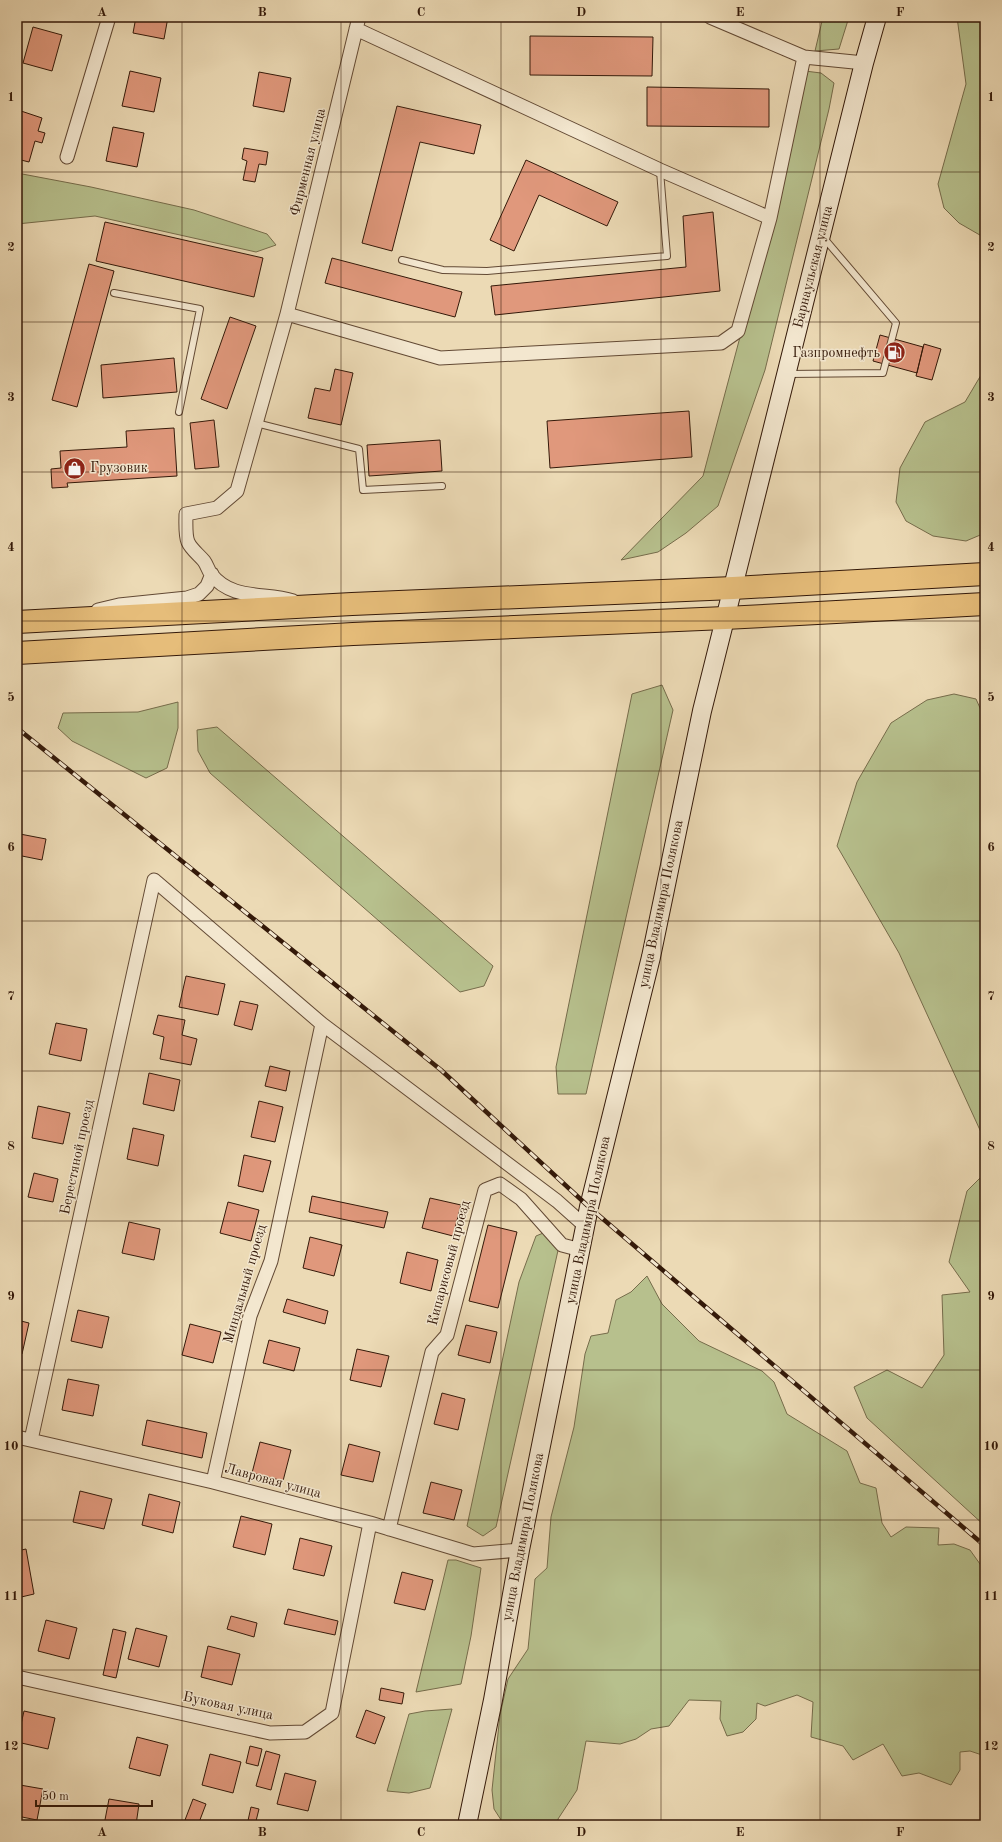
<svg xmlns="http://www.w3.org/2000/svg" width="1002" height="1842" font-family="'Old Standard TT',serif">
<rect width="100%" height="100%" fill="#ecdab5"/>
<filter id="stains"><feTurbulence type="fractalNoise" baseFrequency=".005" numOctaves="4"/><feColorMatrix values="0 0 0 0 .2 0 0 0 0 .09 0 0 0 0 .02 0 0 0 .5 -.17"/></filter>
<radialGradient id="worn" r=".72"><stop offset=".6" stop-color="#630" stop-opacity="0"/><stop offset="1" stop-color="#630" stop-opacity=".3"/></radialGradient>
<path fill="#b7c08d" stroke="#766c4b" d="M823 17H849L839 49 815 51Z
M957 17H985V238L959 223 944 208 938 184 966 84Z
M805 71 821 73 834 83 829 109 765 370 718 506 686 533 658 552 621 560 703 476 752 292Z
M17 173 91 187 194 210 267 234 276 245 256 252 95 216 17 224Z
M985 356V533L966 541 933 536 906 521 896 502 900 468 925 422 965 402 984 370Z
M662 685 673 710 586 1094H558L556 1067 632 694Z
M954 694 976 699 985 719V1141L899 953 837 846 857 782 891 723 927 700Z
M178 702V728L167 768 146 778 72 741 58 728 63 713 138 712Z
M217 727 493 966 484 986 460 992 210 773 198 751 197 730Z
M985 1173V1526L867 1418 854 1387 887 1370 922 1388 944 1355 942 1295 970 1292 949 1262 967 1191Z
M548 1231 559 1246 496 1527 483 1536 467 1526 519 1282 536 1236Z
M647 1276 662 1304 699 1341 762 1371 774 1382 787 1414 847 1451 860 1483 876 1488 882 1523 891 1537 906 1527 939 1528 938 1545 954 1544 970 1550 985 1571V1756L970 1751 960 1752V1770L951 1785 919 1773 902 1776 883 1744 853 1760 843 1746 811 1737 813 1702 797 1695 765 1706 757 1703 756 1719 743 1732 727 1736 720 1719 721 1701 689 1700 669 1726 651 1729 636 1739 620 1744 586 1741 577 1790 558 1819 557 1825H503V1823L494 1809 492 1790 500 1715 508 1679 528 1649 535 1579 547 1568 551 1517 574 1427 585 1354 591 1336 608 1333 616 1300 631 1292Z
M448 1560H456L481 1568 471 1636 461 1684 416 1692Z
M452 1709 430 1788 409 1793 387 1791 409 1714 425 1711Z"/>
<path fill="#e0987c" stroke="#341909" d="M136 17H168L164 39 133 33Z
M33 27 62 35 52 71 23 63Z
M530 36 653 37 652 76 530 75Z
M130 71 161 78 154 112 122 106Z
M259 72 291 78 284 112 253 106Z
M647 87 769 89V127L647 126Z
M397 106 481 125 474 154 420 142 392 251 362 243Z
M18 110 42 118 38 131 45 133 42 143 35 141 29 162 17 159Z
M113 127 144 133 137 167 106 161Z
M244 148 268 152 266 165 259 164 255 182 243 180 247 161 242 159Z
M526 160 618 202 607 226 539 195 514 251 490 240Z
M713 212 720 291 495 315 491 286 686 267 683 216Z
M105 222 263 258 254 297 96 261Z
M332 258 462 292 455 317 325 283Z
M89 264 114 271 77 407 52 400Z
M230 317 256 326 227 409 201 399Z
M880 335 923 347 917 373 873 361Z
M924 344 941 349 932 380 916 376Z
M174 358 177 392 103 398 101 365Z
M335 369 353 373 341 425 308 418 315 388 330 391Z
M689 411 692 457 550 468 547 421Z
M214 420 219 467 195 469 190 423Z
M174 428 177 476 67 483 68 487 52 488 51 469 61 468 60 451 127 447 126 431Z
M440 440 442 471 369 476 367 445Z
M20 834 46 839 42 860 17 855Z
M186 976 225 984 218 1015 179 1007Z
M240 1001 258 1005 252 1030 234 1025Z
M158 1015 185 1020 182 1035 197 1039 191 1065 160 1059 164 1037 153 1034Z
M56 1023 87 1029 81 1061 49 1054Z
M270 1066 290 1071 286 1091 265 1086Z
M149 1073 180 1080 174 1111 143 1104Z
M259 1101 283 1107 275 1142 251 1137Z
M38 1106 70 1113 63 1144 32 1138Z
M133 1128 164 1135 158 1166 127 1159Z
M244 1155 271 1161 263 1192 238 1186Z
M34 1173 58 1179 53 1202 28 1197Z
M312 1196 388 1212 384 1228 309 1212Z
M430 1198 461 1205 453 1236 422 1228Z
M228 1202 259 1210 251 1241 220 1233Z
M17 1222H21L17 1241Z
M129 1222 160 1229 154 1260 122 1253Z
M488 1225 517 1232 498 1308 469 1301Z
M310 1237 342 1245 334 1276 303 1268Z
M407 1252 438 1260 431 1291 400 1283Z
M287 1299 328 1311 325 1324 283 1312Z
M78 1310 109 1317 102 1348 71 1341Z
M17 1320 29 1323 22 1354 17 1353Z
M190 1324 221 1332 213 1363 182 1355Z
M466 1325 497 1332 490 1363 458 1355Z
M269 1340 300 1348 294 1371 263 1363Z
M357 1349 389 1356 381 1387 350 1380Z
M68 1379 99 1385 93 1416 62 1410Z
M17 1381 21 1382 17 1400Z
M442 1393 465 1399 458 1430 434 1424Z
M147 1420 207 1433 202 1458 142 1445Z
M260 1442 291 1450 283 1481 252 1473Z
M349 1444 380 1452 373 1482 341 1475Z
M431 1482 462 1490 454 1520 423 1513Z
M80 1491 112 1499 104 1529 73 1522Z
M149 1494 180 1502 173 1533 142 1525Z
M241 1516 272 1524 265 1555 233 1547Z
M300 1538 332 1546 324 1576 293 1569Z
M26 1549 34 1594 17 1598V1551Z
M402 1572 433 1580 425 1610 394 1603Z
M288 1609 338 1621 335 1635 284 1624Z
M231 1616 257 1623 254 1637 227 1629Z
M46 1620 77 1628 69 1659 38 1651Z
M136 1628 167 1636 159 1667 128 1659Z
M113 1629 126 1632 116 1678 103 1675Z
M208 1646 240 1654 232 1685 201 1677Z
M381 1688 404 1693 402 1704 379 1700Z
M366 1710 385 1717 375 1744 356 1737Z
M24 1711 55 1718 48 1749 17 1742Z
M137 1737 168 1745 160 1776 129 1768Z
M250 1746 262 1749 258 1766 246 1763Z
M266 1751 280 1755 271 1790 256 1786Z
M210 1754 241 1762 233 1793 202 1785Z
M285 1773 316 1781 308 1811 277 1804Z
M20 1785 43 1789 37 1820 17 1816V1802Z
M109 1799 139 1804 136 1825H104Z
M193 1799 206 1804 198 1825 185 1820Z
M251 1807 259 1809 255 1825H247Z"/>
<g fill="none" stroke-linecap="round" stroke-linejoin="round">
<defs>
<path id="lane" d="M402 260 443 270 487 271 667 256 660 171
M114 293 200 309 179 412
M788 374 883 373 896 323 823 237
M256 423 359 449 363 490 442 486"/>
<path id="street" d="M710 17 804 57 864 63
M356 29 660 170 770 218
M67 157 109 17
M287 314 359 17
M293 601C265 592 232 601 211 574 208 570 207 565 204 561 199 555 191 549 188 542 185 535 186 522 186 514L217 508 237 491 287 314 440 358 721 343 738 331 770 218 804 57
M98 610 119 605 187 598 199 594 207 586 212 574
M17 1437 213 1482 370 1523 473 1554 520 1550
M31 1440 154 880 322 1024 557 1201 585 1226
M213 1482 250 1316 271 1261 322 1024
M389 1529 432 1352 447 1335 485 1190 500 1184 521 1199 562 1245 581 1250
M17 1677 270 1733 305 1732 332 1713 370 1523"/>
<path id="secondary" d="M467 1825 493 1700 520 1550 589 1207 651 957 702 711 864 63 877 17"/>
<path id="highway" d="M17 622 352 604 733 588 985 574
M17 653 353 634 725 618 985 604"/>
</defs>
<use href="#lane" stroke="#624934" stroke-width="8"/>
<use href="#street" stroke="#624934" stroke-width="15"/>
<use href="#secondary" stroke="#341909" stroke-width="20"/>
<use href="#highway" stroke="#341909" stroke-width="24"/>
<use href="#lane" stroke="#f3e7cf" stroke-width="6"/>
<use href="#street" stroke="#f3e7cf" stroke-width="13"/>
<use href="#secondary" stroke="#f3e7cf" stroke-width="18"/>
<use href="#highway" stroke="#e6bd7a" stroke-width="22"/>
<defs>
<path id="rail" d="M17 728 441 1070 589 1207 985 1546"/>
</defs>
<use href="#rail" stroke="#341909" stroke-width="4.5"/>
<use href="#rail" stroke="#f3e7cf" stroke-width="3" stroke-dasharray="9" stroke-linecap="butt"/>
</g>
<path fill="none" stroke="#341909" stroke-width="1" stroke-opacity="0.55" d="M182 17V1825M341 17V1825M501 17V1825M661 17V1825M820 17V1825M17 172H985M17 322H985M17 472H985M17 621H985M17 771H985M17 921H985M17 1071H985M17 1221H985M17 1370H985M17 1520H985M17 1670H985"/>
<defs>
<symbol id="fuel-disc" viewBox="-11 -11 22 22"><circle r="9.5" fill="#8f2418" stroke="#f3e7cf"/><path d="M-5.5-6h7V0h2V4h1.3V-2.5L3-4.5l.8-.8L6-3V5H2.5V1h-1V6h-7ZM-4.2-4.7v3.2H.2V-4.7Z" fill="#fff"/></symbol>
<symbol id="shop-disc" viewBox="-11 -11 22 22"><circle r="9.5" fill="#8f2418" stroke="#f3e7cf"/><path d="M-5-2.5h2.3a2.7 3.5 0 0 1 5.4 0H5L5.5 6h-11ZM-1.5-2.5h3a1.5 2.3 0 0 0-3 0Z" fill="#fff"/></symbol>
</defs>
<g fill-rule="evenodd">
<use href="#fuel-disc" x="882" y="340" width="25" height="25"/>
<use href="#shop-disc" x="62" y="456" width="25" height="25"/>
</g>
<g text-anchor="middle" dominant-baseline="central" stroke-width="3" stroke-linejoin="round" paint-order="stroke">
<g font-size="14" fill="#341909" stroke="#f3e7cf">
<text transform="translate(308 162) rotate(-76)">Фирменная улица</text>
<text transform="translate(813 267) rotate(-76)">Барнаульская улица</text>
<text transform="translate(661 904) rotate(-78)">улица Владимира Полякова</text>
<text transform="translate(77 1157) rotate(-78)">Берестяной проезд</text>
<text transform="translate(588 1220) rotate(-78)">улица Владимира Полякова</text>
<text transform="translate(449 1263) rotate(-75)">Кипарисовый проезд</text>
<text transform="translate(245 1284) rotate(-74)">Миндальный проезд</text>
<text transform="translate(273 1481) rotate(15)">Лавровая улица</text>
<text transform="translate(523 1537) rotate(-79)">улица Владимира Полякова</text>
<text transform="translate(228 1706) rotate(12)">Буковая улица</text>
</g>
<g font-size="14" fill="#341909" stroke="#f3e7cf" text-anchor="end">
<text x="880" y="353">Газпромнефть</text>
<text x="90" y="468" text-anchor="start">Грузовик</text>
</g>
</g>
<rect width="1002" height="1842" fill="none" stroke="#ecdab5" stroke-width="44"/>
<path d="M36 1800v6h116v-6" fill="none" stroke="#341909" stroke-width="2"/>
<text x="42" y="1800" font-size="12" fill="#341909" stroke="#f3e7cf" stroke-width="3" paint-order="stroke">50 m</text>
<rect x="22" y="22" width="958" height="1798" fill="none" stroke="#341909" stroke-width="1.5"/>
<g font-size="13" text-anchor="middle" font-weight="bold" fill="#341909">
<text x="102" y="16">A</text>
<text x="262" y="16">B</text>
<text x="421" y="16">C</text>
<text x="581" y="16">D</text>
<text x="740" y="16">E</text>
<text x="900" y="16">F</text>
<text x="11" y="101">1</text>
<text x="991" y="101">1</text>
<text x="11" y="251">2</text>
<text x="991" y="251">2</text>
<text x="11" y="401">3</text>
<text x="991" y="401">3</text>
<text x="11" y="551">4</text>
<text x="991" y="551">4</text>
<text x="11" y="701">5</text>
<text x="991" y="701">5</text>
<text x="11" y="851">6</text>
<text x="991" y="851">6</text>
<text x="11" y="1000">7</text>
<text x="991" y="1000">7</text>
<text x="11" y="1150">8</text>
<text x="991" y="1150">8</text>
<text x="11" y="1300">9</text>
<text x="991" y="1300">9</text>
<text x="11" y="1450">10</text>
<text x="991" y="1450">10</text>
<text x="11" y="1600">11</text>
<text x="991" y="1600">11</text>
<text x="11" y="1750">12</text>
<text x="991" y="1750">12</text>
<text x="102" y="1836">A</text>
<text x="262" y="1836">B</text>
<text x="421" y="1836">C</text>
<text x="581" y="1836">D</text>
<text x="740" y="1836">E</text>
<text x="900" y="1836">F</text>
</g>
<rect width="100%" height="100%" filter="url(#stains)"/>
<rect width="100%" height="100%" fill="url(#worn)"/>
</svg>
